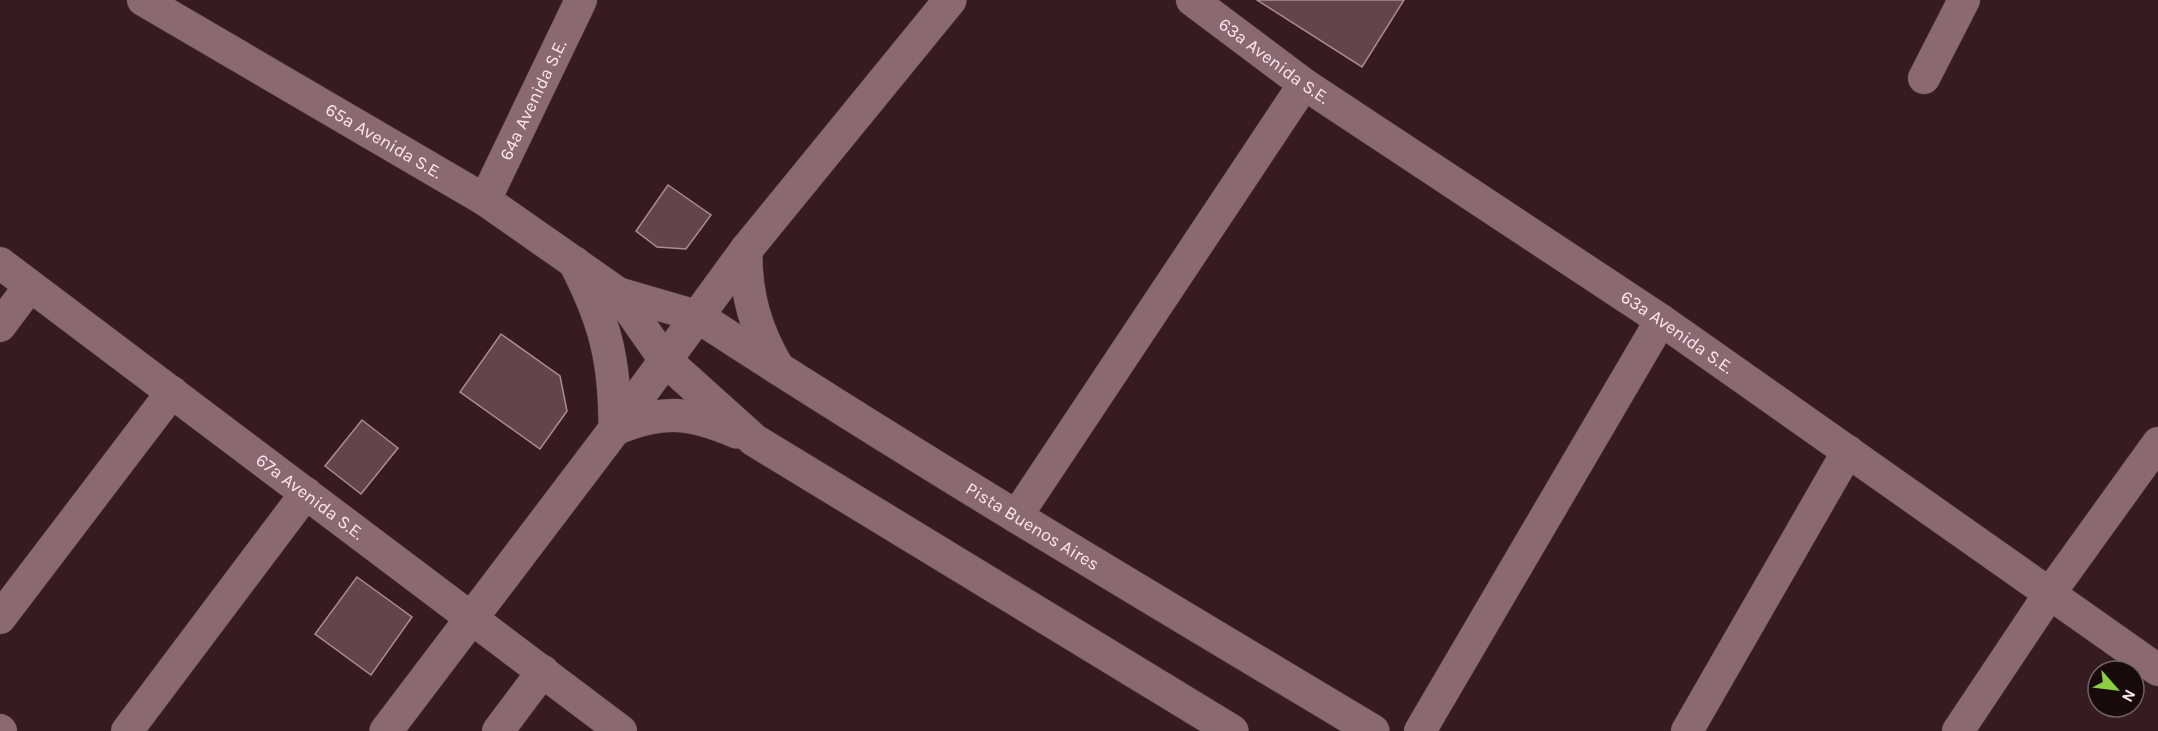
<svg xmlns="http://www.w3.org/2000/svg" width="2158" height="731" font-family="Karla,sans-serif">
<rect width="100%" height="100%" fill="#361b22"/>
<path fill="#63444b" stroke="#ae8b92" stroke-width="1.5" d="M1257 0H1404L1362 67Z
M668 185 711 215 686 249 657 247 636 231Z
M501 334 560 376 567 411 540 449 460 392Z
M362 420 398 448 361 494 325 466Z
M357 577 412 617 371 675 315 634Z"/>
<g fill="none" stroke-linecap="round" stroke-linejoin="round">
<defs>
<g id="minor">
<path id="s1" d="M143 0 485 200 618 293 697 316"/>
<path id="s2" d="M1192 0 1304 84 1661 320 2158 670"/>
<path d="M1924 78 1964 0"/>
<path id="s3" d="M485 200 581 0"/>
<path id="s4" d="M0 263 621 731"/>
<path d="M618 293 664 359"/>
<path d="M0 326 30 286"/>
<path d="M1016 517 1304 84"/>
<path d="M0 618 172 392"/>
<path d="M0 730 1 731"/>
<path d="M127 731 306 493"/>
<path d="M498 731 543 671"/>
<path d="M1420 731 1661 320"/>
<path d="M1687 731 1848 451"/>
<path d="M1958 731 2050 593 2158 443"/>
</g>
<g id="tertiary">
<path d="M746 250C745 294 756 331 778 368"/>
<path d="M575 263C606 323 615 362 615 429"/>
<path id="s5" d="M697 316C918 460 1146 595 1373 731"/>
<path d="M664 359 754 440 1232 731"/>
<path d="M615 429C663 409 690 412 737 432"/>
<path d="M386 731 615 429 746 250 950 0"/>
</g>
</defs>
<use href="#minor" stroke="#4d373c" stroke-width="33"/>
<use href="#tertiary" stroke="#4d373c" stroke-width="34"/>
<use href="#minor" stroke="#8a6970" stroke-width="32"/>
<use href="#tertiary" stroke="#8a6970" stroke-width="33"/>
</g>
<g text-anchor="middle" dominant-baseline="central" stroke-width="4.5" stroke-linejoin="round" paint-order="stroke">
<g font-size="18" fill="#fbe7eb" stroke="#160a0c">
<text stroke="none"><textPath href="#s2" startOffset="102">63a Avenida S.E.</textPath></text>
<text stroke="none"><textPath href="#s3" startOffset="111">64a Avenida S.E.</textPath></text>
<text stroke="none"><textPath href="#s1" startOffset="279">65a Avenida S.E.</textPath></text>
<text stroke="none"><textPath href="#s2" startOffset="588">63a Avenida S.E.</textPath></text>
<text stroke="none"><textPath href="#s4" startOffset="388">67a Avenida S.E.</textPath></text>
<text stroke="none"><textPath href="#s5" startOffset="396">Pista Buenos Aires</textPath></text>
</g>
</g>
<g transform="translate(2116 689) rotate(118)"><circle r="28" fill="#160a0c" stroke="#726265" stroke-width="1.5"/>
<path d="M0-4.5L10 22L0 15L-10 22Z" fill="#8ece43"/>
<text y="-9" font-size="16" font-weight="bold" text-anchor="middle" fill="#fbe7eb">N</text>
</g>
</svg>
